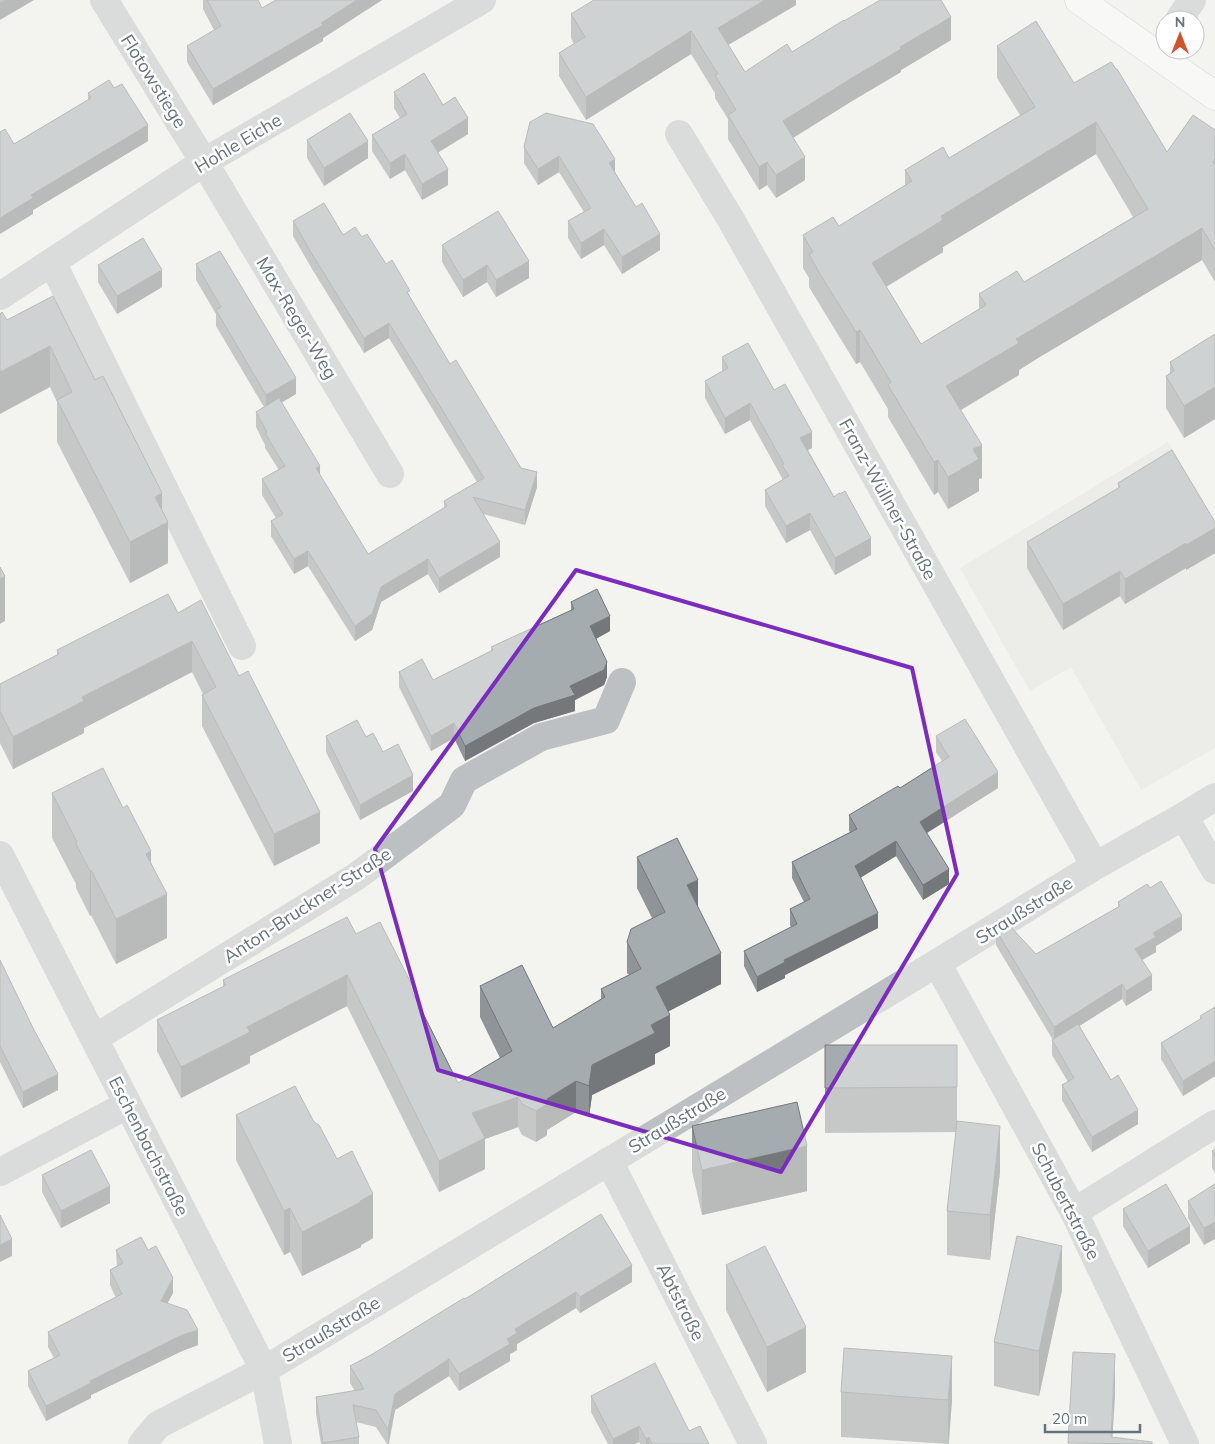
<svg xmlns="http://www.w3.org/2000/svg" width="1215" height="1444" font-family="Mulish,sans-serif">
<rect width="100%" height="100%" fill="#f3f3ef"/>
<path fill="#e4e5e3" d="M1168 442 1215 524V748L1141 790 1071 667 1030 691 960 568Z"/>
<g fill="none" stroke-linecap="round" stroke-linejoin="round">
<defs>
<path id="major" d="M1079 0 1215 96"/>
</defs>
<use href="#major" stroke="#b0b4b7" stroke-width="29"/>
<path stroke="#bcc0c3" stroke-width="28" d="M104 0 204 162 390 474
M1179 20 1192 0
M679 134 730 218 1095 866
M52 262 242 646
M0 296 204 162 482 0
M1184 816 1215 870
M0 855 264 1370 278 1444
M937 963 1074 1212 1185 1444
M95 1038 357 876 452 805 464 780 541 737 606 720 622 682
M609 1161 753 1444
M0 1172 127 1105
M1074 1212 1215 1124
M142 1444 158 1425 264 1370 937 963 1095 866 1184 816 1215 797"/>
<use href="#major" stroke="#fff" stroke-width="28"/>
</g>
<path fill="#8e9497" fill-rule="evenodd" d="M203 0H258L262 8 276 0H382L323 38V41L213 105 187 62V46L214 30 203 9Z
M796 0V5L728 45 745 72 792 52 844 21 951 40 901 70V72L852 101 793 138 805 180 776 198 767 185 759 190 728 139V119L715 98V93L691 54 586 120 559 76V53L574 44 571 38V14Z
M997 46 1074 83 1167 152 1215 130V282L1202 260 1038 358 1019 370V375L960 410 982 478 979 479V491L948 509 938 492 934 495 888 417V409L860 362 856 364 809 287V278L803 268V235L839 226 905 185V170L949 158 1020 115 997 78ZM1096 154 1133 217 1024 282 979 294V309L921 344 886 287 943 252V247Z
M394 92 443 105 468 134 438 152 448 185 422 200 405 170 390 179 372 151V135L400 118 394 108Z
M88 93 148 141 33 210V214L14 144 88 100Z
M530 122 615 172 660 250 622 274 604 245 581 259 568 238V221L584 212 559 172 538 185 524 163V147Z
M307 140 368 158 324 186 307 158Z
M293 221 343 235 362 237 386 264 410 298 450 364 521 468 537 487 525 525 483 514 500 557 439 593 428 574 381 602 372 630 355 641 308 566 294 574 271 536V521L276 518 262 495V479L279 470 265 448V445L256 427V412L264 407 216 326V314L196 280V264L296 394 282 402 320 475 368 554 444 508V501L477 482 389 338 364 353 312 269 293 236Z
M442 245 529 278 496 297 487 282 463 297 442 262Z
M98 265 162 287 117 314 98 282Z
M53 296 95 380 162 510 168 563 130 583 57 442V402L50 387 7 320Z
M1215 335V419L1184 438 1166 408V376L1170 373V362Z
M722 357 774 390 812 448 808 450 834 497 871 555 835 575 810 530 786 543 765 506V490L782 480V478L750 420 725 434 705 398V381L722 371Z
M1118 483 1215 522V553L1186 570V568L1125 604 1120 596 1063 630 1027 568V542L1118 489Z
M571 602 610 631 596 639 607 677 604 685 575 700V711L534 723 465 761 454 738 431 751 399 687V672L433 680 491 651V647L571 610Z
M178 613 320 843 274 866 202 726V695L203 694 192 672 84 728V733L13 769 0 743V684L57 655V650Z
M326 736 366 737 383 752 413 791 360 820 326 752Z
M936 736 998 788 927 833 949 884 923 900 896 856 860 878 878 928 785 975V978L757 992 744 966V951L791 927 790 925V909L804 902 792 878V862L850 832 849 831V815L900 788 942 761 936 752Z
M52 793 151 862 167 938 116 964 91 915 90 916 76 888V884L52 838Z
M637 857 698 907 721 984 668 1011 670 1046 655 1054V1064L592 1095 589 1117 576 1112 547 1130V1135L536 1142 522 1135 518 1127 485 1139V1169L439 1192 347 1006 250 1056V1063L181 1098 157 1051V1020L223 987V980L356 934 415 996 458 1083 500 1058 480 1017V986L553 1028 601 999V989L629 975 627 973V942L652 918 637 888Z
M1118 902 1182 930 1156 946V952L1142 960 1152 990 1126 1006 1122 999 1079 1026 1138 1124 1092 1152 1062 1100V1085L1068 1082 1052 1055V1040H1053L996 945V930L1036 954 1118 907Z
M0 960 58 1090 23 1108 0 1062Z
M1215 1007V1076L1183 1096 1161 1059V1043L1200 1019V1016Z
M825 1045H957V1121L1000 1171 990 1260 947 1255V1211L956 1132 825 1133Z
M236 1115 373 1238 361 1245V1247L302 1276 290 1252 284 1255 236 1160Z
M692 1126 807 1191 702 1215 692 1171Z
M1215 1149V1173L1212 1168V1151Z
M42 1175 110 1203 61 1228 42 1192Z
M1215 1184 1204 1245 1188 1218V1201Z
M1123 1209 1190 1243 1148 1268 1123 1226Z
M116 1250H148L173 1293 167 1303 198 1345 182 1351 122 1380 91 1395V1398L46 1421 28 1386V1371L54 1358 48 1347V1332L116 1298 110 1285V1270L117 1266Z
M726 1265 806 1372 767 1392 726 1310Z
M632 1282 580 1313 576 1308 517 1344V1350L510 1354V1361L459 1391 449 1376 395 1410 389 1444H387L376 1427 356 1422 359 1437V1444H321L316 1414V1397L355 1391 350 1383V1366L371 1355 465 1299Z
M1062 1290 1039 1396 994 1386V1342Z
M841 1392 952 1400 949 1444 841 1437Z
M591 1396 689 1431 709 1444H640L639 1442 634 1444H608L591 1412Z"/>
<path fill="#74787b" d="M6 0H34L0 20V3Z
M357 0H382L323 38V41L213 105V89Z
M765 0H796V5L718 51V28Z
M951 17V40L901 70V72L852 101 783 144V121L900 47Z
M691 31V54L586 120V97Z
M468 118V134L431 157V141Z
M1096 122V154L943 247V252L872 295V263L941 216Z
M148 125V141L33 210V214L0 234V218L31 195Z
M368 141V158L324 186V168Z
M405 154V170L390 179V163Z
M559 156V172L538 185V169Z
M805 157V180L776 198V175Z
M615 159V176L609 163Z
M767 162V185L759 190V167Z
M448 169V185L422 200V184Z
M1202 228V260L1038 358 1019 370V375L946 419V386L1016 339 1038 326Z
M604 229V245L581 259V243Z
M660 234V250L622 274V257Z
M529 261V278L496 297V280Z
M487 265V282L463 297V280Z
M162 270V287L117 314V296Z
M389 323V338L364 353V338Z
M860 330V362L856 364V332Z
M50 346V387L0 414V372Z
M296 378V394L266 412V395Z
M1215 387V419L1184 438V406Z
M750 403V420L725 434V418Z
M812 432V448L800 454V438Z
M982 445V478L979 479V491L948 509V477L973 449Z
M938 460V492L934 495V462Z
M320 466V481L316 468Z
M537 472V487L525 525V510Z
M162 493V525L168 522V563L130 583V542L155 497Z
M810 513V530L786 543V526Z
M1215 528V553L1186 570V545Z
M871 538V555L835 575V558Z
M500 542V557L439 593V578Z
M1186 543V568L1125 604V579Z
M308 551V566L294 574V559Z
M428 559V574L381 602 372 630 355 641V626L381 587Z
M1120 571V596L1063 630V604Z
M5 576V621L0 624V579Z
M610 616V631L590 642V626Z
M192 641V672L84 728V733L13 769V737L82 697Z
M607 662V677L604 685 575 700V711L534 723 465 761V746L570 686Z
M454 723V738L431 751V736Z
M998 772V788L920 837V822Z
M413 775V791L360 820V805Z
M320 812V843L274 866V834Z
M896 841V856L855 881V866Z
M151 851V896L146 854Z
M949 869V884L923 900V885Z
M91 870V915L90 916V871Z
M698 880V911L687 885Z
M167 894V938L116 964V919Z
M878 913V928L785 975V978L757 992V977L784 960Z
M1182 916V930L1156 946V952L1135 964V949L1153 933Z
M721 953V984L656 1018V987Z
M347 975V1006L250 1056V1063L181 1098V1067L247 1027Z
M1152 975V990L1126 1006V991Z
M1122 984V999L1054 1042V1027Z
M670 1015V1046L655 1054V1064L592 1095 589 1117V1086L592 1065 651 1025Z
M1215 1061V1076L1183 1096V1081Z
M58 1074V1090L23 1108V1092Z
M576 1081V1112L547 1130V1135L536 1142V1111L547 1099Z
M518 1097V1127L485 1139V1169L439 1192V1161L472 1113Z
M1138 1110V1124L1092 1152V1137Z
M1000 1126V1171L990 1260V1215Z
M807 1146V1191L702 1215V1170Z
M110 1186V1203L61 1228V1211Z
M373 1194V1238L361 1245V1247L302 1276V1232Z
M290 1208V1252L284 1255V1211Z
M1215 1222V1239L1204 1245V1228Z
M1190 1226V1243L1148 1268V1251Z
M12 1239V1256L0 1262V1245Z
M1062 1246V1290L1039 1396V1351Z
M632 1265V1282L580 1313V1297Z
M173 1278V1293L161 1316V1301Z
M576 1292V1308L517 1344V1350L510 1354V1361L459 1391V1374L507 1339 515 1329Z
M806 1327V1372L767 1392V1347Z
M198 1330V1345L182 1351 122 1380 91 1395V1398L46 1421V1406L90 1381 182 1335Z
M1115 1354V1396L1112 1444H1111Z
M952 1356V1400L948 1444V1400Z
M449 1359V1376L395 1410 388 1444V1430L395 1394Z
M639 1426V1442L634 1444H613V1439Z
M649 1437V1444H646V1439Z"/>
<path fill="#a5acb0" stroke="#74787b" fill-rule="evenodd" d="M0 0H6L0 3Z
M207 0H258L262 8 276 0H357L321 23 323 25 213 89 187 46 221 26Z
M594 0H765L718 28 745 72 787 44 792 52 844 20V21L880 0H941L951 17 900 47 901 49 852 78 783 121 805 157 776 175 767 162 759 167 728 115 736 110 715 75 718 74 691 31 586 97 559 53 585 37 571 14Z
M1036 21 1074 83 1111 62 1116 69H1117L1167 152 1193 115 1215 130V159L1213 162 1215 165V250L1202 228 1038 326 1016 339 1019 343 946 386 982 445 973 449 979 459 948 477 938 460 934 462 888 385 891 382 860 330 856 332 820 274 809 254 813 252 803 235 833 217 839 226 912 181 905 170 943 147 949 158 1035 107 997 46ZM1096 122 1148 209 1024 282 1017 271 979 294 986 305 921 344 872 263 943 220 941 216Z
M424 73 443 105 455 97 468 118 431 141 448 169 422 184 405 154 390 163 372 135 407 114 394 92Z
M109 80 114 88 122 84 148 125 31 195 33 198 0 218V132L5 129 14 144 91 98 88 93Z
M350 113 368 141 324 168 307 140Z
M546 113 593 124 615 159 609 163 636 207 642 203 660 234 622 257 604 229 581 243 568 221 591 208 559 156 538 169 524 147 530 122Z
M324 203 343 235 355 227 362 237 367 234 386 264 392 260 410 291 407 292 450 364 456 360 521 468 537 472 525 510 473 497 500 542 439 578 428 559 381 587 372 614 355 626 308 551 294 559 271 521 283 514 262 479 285 466 265 433 267 432 256 412 279 398 320 466 316 468 368 554 447 506 444 501 484 478 389 323 364 338 312 254 293 221Z
M498 211 529 261 496 280 487 265 463 280 442 245Z
M143 238 162 270 117 296 98 265Z
M220 251 296 378 266 395 216 310 221 307 196 264Z
M53 296 95 380 103 376 162 493 155 497 168 522 130 542 57 400 72 392 50 346 0 372V314L2 312 7 320Z
M1215 334V387L1184 406 1166 376 1174 371 1170 362Z
M748 343 774 390 785 384 812 432 800 438 834 497 839 493 840 494 845 491 871 538 835 558 810 513 786 526 765 490 789 476 782 465 784 464 750 403 725 418 705 381 728 368 722 357Z
M1172 450 1215 522V528L1186 545V543L1125 579 1120 571 1063 604 1027 542 1120 487 1118 483Z
M0 567 5 576 0 579Z
M597 589 610 616 590 626 607 662 604 670 570 686 575 695 534 708 465 746 454 723 431 736 399 672 422 659 433 680 493 650 491 647 574 609 571 602Z
M168 594 178 613 201 600 239 676 248 671 320 812 274 834 202 695 216 687 192 641 82 697 84 701 13 737 0 711V684L59 654 57 650Z
M965 719 998 772 920 822 949 869 923 885 896 841 855 866 878 913 784 960 785 962 757 977 744 951 797 924 790 909 810 899 792 862 857 829 849 815 898 786 900 788 949 757 936 736Z
M357 720 366 737 373 733 383 752 398 744 413 775 360 805 326 736Z
M103 768 123 808 127 805 151 851 146 854 167 894 116 919 91 870 90 871 76 844 77 842 52 793Z
M677 838 698 880 687 885 721 953 656 987 670 1015 651 1025 655 1033 592 1065 589 1086 576 1081 547 1099V1104L536 1111 522 1104 518 1097 472 1113 485 1138 439 1161 347 975 247 1027 250 1032 181 1067 157 1020 226 985 223 980 347 917 356 934 380 922 415 991 412 992 458 1083 512 1051 480 986 522 965 553 1028 605 997 601 989 641 969 627 942 631 929 665 912 637 857Z
M1161 881 1182 916 1153 933 1156 937 1135 949 1152 975 1126 991 1122 984 1054 1027 996 930 1007 923 1036 954 1120 906 1118 902 1147 884 1150 888Z
M0 960 34 1030 58 1074 23 1092 0 1046Z
M1215 1007V1061L1183 1081 1161 1043 1202 1018 1200 1016Z
M1078 1024 1111 1080 1118 1075 1138 1110 1092 1137 1062 1085 1074 1078 1052 1040Z
M825 1045H957V1087L825 1088Z
M295 1086 314 1122 319 1125 337 1159 352 1151 373 1194 360 1201 361 1202 302 1232 290 1208 284 1211 236 1115Z
M797 1102 807 1146 702 1170 692 1126Z
M957 1121 1000 1126 990 1215 947 1211Z
M1215 1149V1156L1212 1151Z
M91 1150 110 1186 61 1211 42 1175Z
M1166 1184 1190 1226 1148 1251 1123 1209Z
M1215 1184V1222L1204 1228 1188 1201Z
M601 1214 632 1265 580 1297 576 1292 515 1329 517 1333 507 1339 510 1344 459 1374 449 1359 395 1394 388 1430 376 1410 353 1405 359 1437 323 1443 316 1397 364 1389 350 1366 371 1355 464 1298 465 1299Z
M0 1215 12 1239 0 1245Z
M1017 1236 1062 1246 1039 1351 994 1342Z
M141 1237 148 1250 156 1246 173 1278 161 1301 187 1310 198 1330 182 1335 90 1381 91 1383 46 1406 28 1371 60 1355 48 1332 122 1294 110 1270 123 1263 116 1250Z
M765 1246 806 1327 767 1347 726 1265Z
M844 1348 952 1356 948 1400 841 1392Z
M1073 1352 1115 1354 1111 1437 1152 1442V1444L1068 1443Z
M655 1363 689 1431 700 1426 709 1444H652L649 1437 646 1439 639 1426 613 1439 591 1396Z"/>
<path d="M0 0H1215V1444H0ZM576 570 912 668 957 874 781 1172 438 1070 375 849Z" fill="#f3f3ef" fill-opacity=".55" fill-rule="evenodd"/>
<path fill="none" stroke="#7b2cbf" stroke-width="4" stroke-linejoin="round" d="M576 570 912 668 957 874 781 1172 438 1070 375 849Z"/>
<g text-anchor="middle" dominant-baseline="central" stroke-width="5" stroke-linejoin="round" paint-order="stroke">
<g font-size="18" fill="#65737e" stroke="#fff">
<text transform="translate(154 81) rotate(58)">Flotowstiege</text>
<text transform="translate(238 143) rotate(-31)">Hohle Eiche</text>
<text transform="translate(297 318) rotate(59)">Max-Reger-Weg</text>
<text transform="translate(888 499) rotate(61)">Franz-Wüllner-Straße</text>
<text transform="translate(307 905) rotate(-33)">Anton-Bruckner-Straße</text>
<text transform="translate(1024 910) rotate(-32)">Straußstraße</text>
<text transform="translate(677 1120) rotate(-31)">Straußstraße</text>
<text transform="translate(149 1146) rotate(63)">Eschenbachstraße</text>
<text transform="translate(1066 1201) rotate(63)">Schubertstraße</text>
<text transform="translate(681 1302) rotate(63)">Abtstraße</text>
<text transform="translate(331 1329) rotate(-31)">Straußstraße</text>
</g>
</g>
<g transform="translate(1180 35)"><circle r="24" fill="#ffffff" stroke="#c1c7cb"/>
<path d="M0-4L9 19L0 12L-9 19Z" fill="#d4512e"/>
<text y="-8" font-size="14" font-weight="bold" text-anchor="middle" fill="#65737e">N</text>
</g>
<path d="M1045 1424v8h95v-8" fill="none" stroke="#65737e" stroke-width="2.5"/>
<text x="1052" y="1424" font-size="15" fill="#65737e" stroke="#ffffff" stroke-width="4" paint-order="stroke">20 m</text>
</svg>
